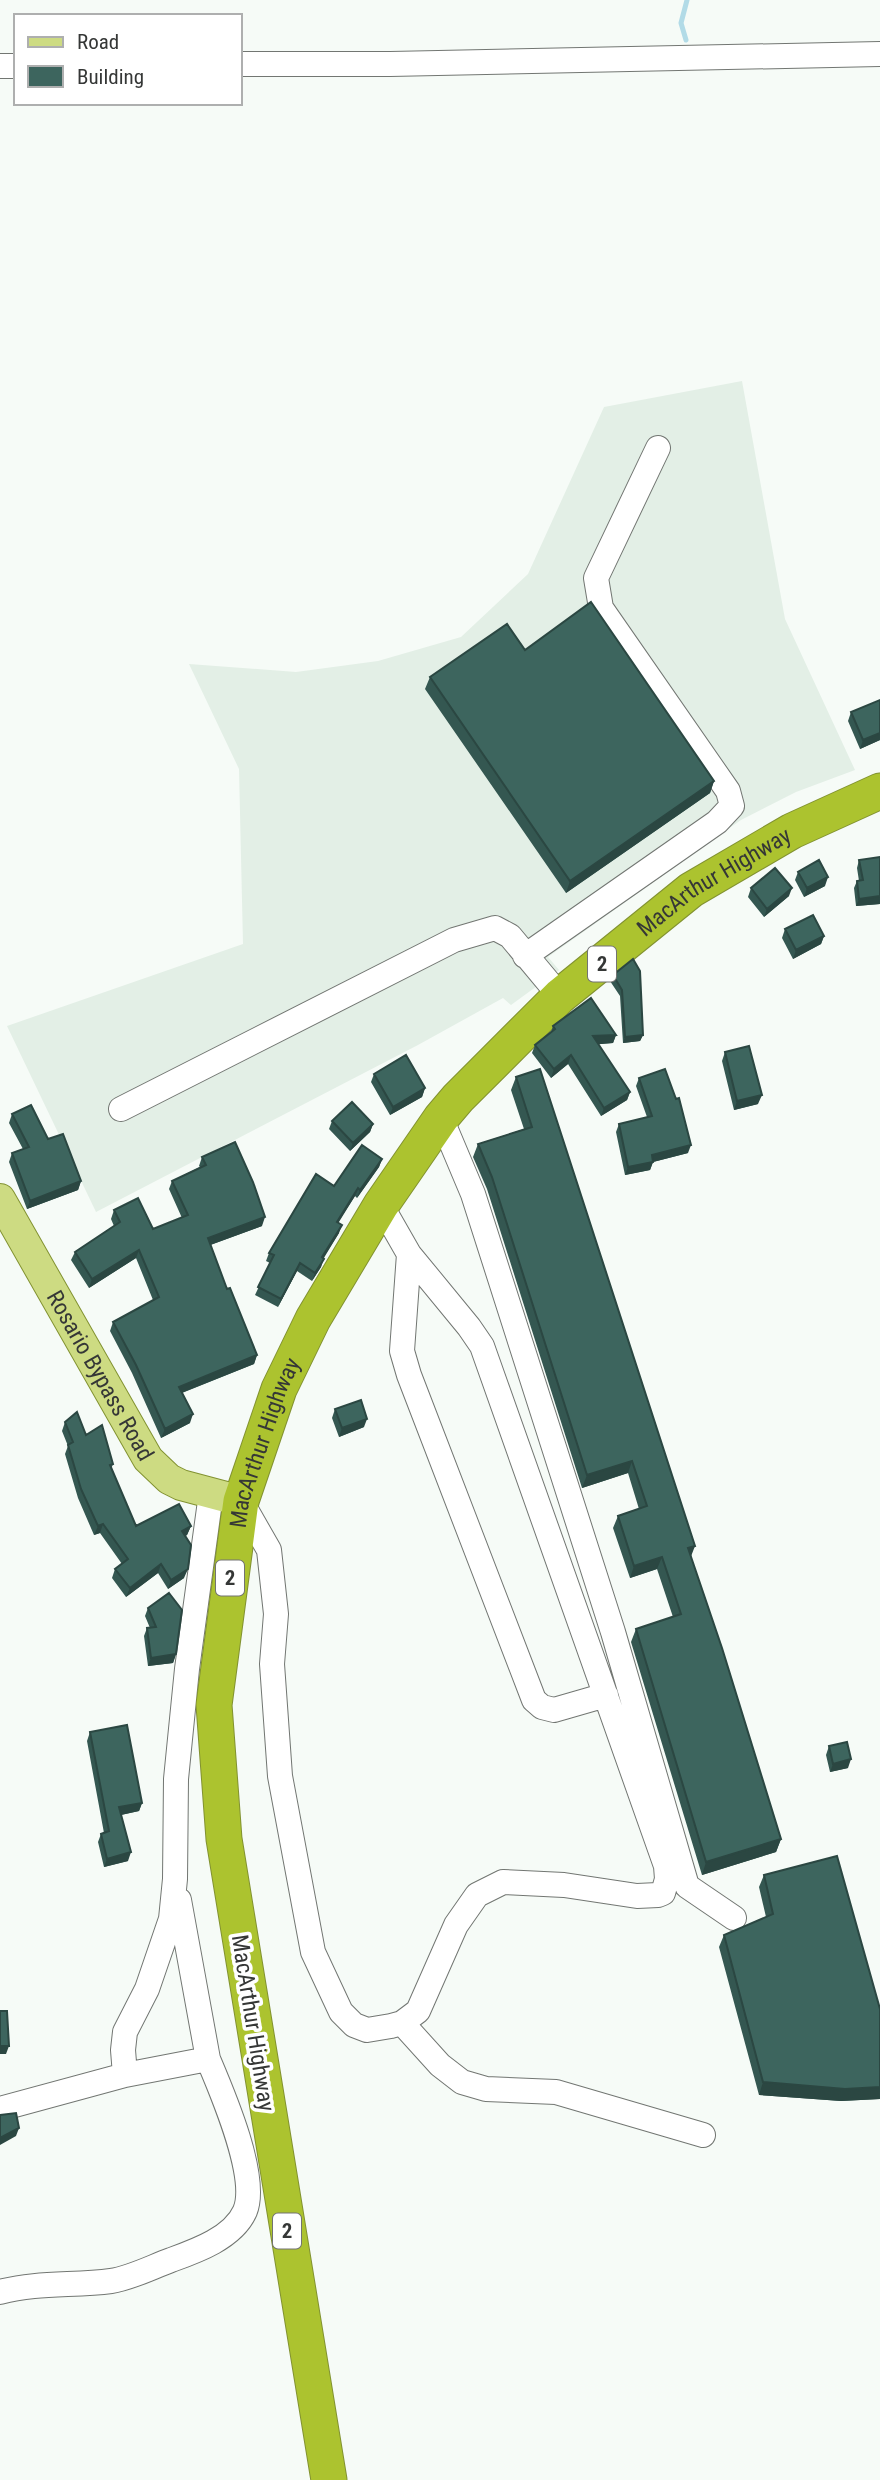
<svg xmlns="http://www.w3.org/2000/svg" width="880" height="2480" font-family="'Roboto Condensed',sans-serif">
<rect width="100%" height="100%" fill="#f6fbf7"/>
<path fill="#e3efe6" d="M742 381 785 619 855 770 796 792 741 820 548 957 559 970 511 1005 503 998 418 1045 96 1212 7 1026 243 944 239 769 189 664 296 672 378 661 461 637 528 574 604 407Z"/>
<g fill="none" stroke-linecap="round" stroke-linejoin="round">
<path stroke="#b2dbe7" stroke-width="5" d="M686 40 681 23 687 0"/>
<defs>
<path id="minor" d="M240 64H390L880 54
M0 66H16
M525 956 717 822 732 806 728 791 601 608 596 578 658 448
M121 1109 454 940 495 928 510 936 560 996
M441 1118 473 1194 613 1632 687 1886 734 1918
M381 1205 409 1254 402 1351 409 1375 534 1700 542 1707 554 1710 606 1695
M241 1501 269 1550 276 1614 272 1664 280 1776 313 1952 341 2012 354 2025 367 2030 391 2026 402 2023 418 2011 456 1925 477 1895 503 1882 564 1885 637 1896 658 1895 663 1893 667 1879 666 1866 482 1346 469 1327 409 1254
M179 1900 208 2059
M402 2023 440 2065 462 2082 486 2089 556 2092 703 2135
M0 2109 125 2075 123 2050 125 2032 147 1989 171 1919 175 1879 176 1779 187 1669 211 1494
M0 2292C37 2282 74 2286 111 2281 131 2278 152 2267 171 2260 196 2251 233 2238 245 2211 259 2177 222 2092 208 2059L125 2075"/>
<g id="major">
<path id="s1" d="M0 1199 148 1459 169 1479 181 1485 241 1501"/>
</g>
<g id="highway">
<path id="s2" d="M329 2480 224 1839 214 1705 241 1501 279 1389 313 1319 381 1205 441 1118 458 1098 560 996 691 890 792 831 880 791"/>
</g>
</defs>
<use href="#minor" stroke="#727672" stroke-width="26"/>
<use href="#major" stroke="#829231" stroke-width="32"/>
<use href="#highway" stroke="#829231" stroke-width="37"/>
<use href="#minor" stroke="#fff" stroke-width="24"/>
<use href="#major" stroke="#cddb82" stroke-width="30"/>
<use href="#highway" stroke="#acc32f" stroke-width="35"/>
</g>
<path fill="#345751" d="M430 677 714 781 710 793 566 893 425 689Z
M880 700V740L860 749 848 721 851 712Z
M880 857V904L856 906 854 888 857 881H859L857 868 859 860Z
M798 872 825 886 804 897 795 880Z
M751 888 789 896 764 917 748 897Z
M785 929 824 936 821 944 793 959 782 938Z
M633 959 643 1035 640 1041 623 1043 620 996 610 981 613 975Z
M553 1026 616 1035 613 1043 598 1044 630 1092 627 1100 601 1116 568 1064 551 1078 532 1053 535 1045 551 1032Z
M725 1052 758 1104 734 1110 722 1061Z
M374 1074 425 1088 422 1097 390 1115 371 1082Z
M516 1077 691 1557 781 1839 776 1852 702 1875 631 1642 636 1629 673 1617 657 1569 630 1578 613 1528 618 1516 639 1509 628 1473 582 1488 487 1189 473 1157 478 1144 524 1129 511 1090Z
M639 1078 688 1153 653 1162 650 1170 625 1175 616 1132 619 1124 647 1117 636 1086Z
M12 1114 48 1139 81 1181 78 1190 27 1209 9 1162 12 1153 23 1149 9 1123Z
M332 1121 373 1124 370 1132 350 1151 329 1129Z
M202 1157 262 1226 210 1245 227 1289 257 1355 254 1364 182 1393 190 1423 161 1438 132 1373 110 1331 113 1322 153 1300 136 1258 89 1288 71 1260 75 1252 114 1226 111 1219 114 1210 153 1229 182 1218 169 1189 172 1181 200 1167 199 1166Z
M382 1159 379 1167 357 1198 355 1196 338 1222 339 1233 323 1258 321 1267 312 1281 297 1271 278 1307 255 1295 270 1263 266 1261 269 1253 334 1186Z
M335 1409 364 1427 339 1437 332 1418Z
M65 1422 86 1435 113 1464 111 1469 136 1526H191L187 1535 185 1536 184 1578 168 1589 158 1573 126 1597 112 1578 115 1569 122 1564 100 1533 94 1535 78 1498 65 1454 68 1446 62 1431Z
M148 1608 176 1654 173 1663 148 1666 144 1636 147 1628H150L145 1616Z
M90 1732 142 1803 139 1811 121 1815 128 1861 104 1867 98 1842 101 1834 104 1833 87 1741Z
M829 1746 848 1768 830 1772 826 1755Z
M764 1875 880 2009V2099L841 2101 759 2095 719 1947 724 1935 766 1917 759 1887Z"/>
<path fill="#2b4742" d="M880 733V740L860 749 863 740Z
M714 781 710 793 566 893 570 881Z
M828 877 825 886 804 897 807 888Z
M792 888 789 896 764 917 767 909Z
M880 896V904L856 906 859 899Z
M824 936 821 944 793 959 796 950Z
M616 1035 613 1043 590 1045 593 1036Z
M643 1035 640 1041 623 1043 625 1037Z
M571 1055 568 1064 551 1078 554 1069Z
M425 1088 422 1097 390 1115 393 1107Z
M630 1092 627 1100 601 1116 604 1108Z
M762 1095 758 1104 734 1110 737 1101Z
M373 1124 370 1132 350 1151 353 1143Z
M691 1145 688 1153 653 1162 650 1170 625 1175 628 1167 652 1155Z
M382 1159 379 1167 357 1198 360 1190Z
M81 1181 78 1190 27 1209 30 1201Z
M358 1188 355 1196 334 1230 337 1222Z
M265 1217 262 1226 205 1247 208 1238Z
M342 1225 339 1233 319 1266 322 1257Z
M139 1250 136 1258 89 1288 92 1279Z
M324 1259 321 1267 312 1281 315 1273Z
M300 1263 297 1271 278 1307 281 1299Z
M257 1355 254 1364 176 1395 179 1387Z
M193 1414 190 1423 161 1438 165 1429Z
M367 1419 364 1427 339 1437 342 1428Z
M632 1461 628 1473 582 1488 587 1475Z
M103 1524 100 1533 94 1535 98 1526Z
M191 1526 187 1535 178 1540 182 1531Z
M695 1546 690 1559 688 1548Z
M662 1557 657 1569 630 1578 634 1566Z
M161 1564 158 1573 126 1597 130 1588Z
M188 1569 184 1578 168 1589 171 1580Z
M176 1654 173 1663 148 1666 151 1658Z
M851 1759 848 1768 830 1772 833 1764Z
M142 1803 139 1811 116 1816 119 1807Z
M781 1839 776 1852 702 1875 706 1862Z
M131 1852 128 1861 104 1867 107 1859Z
M0 2046H9L6 2054H0Z
M763 2082 880 2087V2099L841 2101 759 2095Z
M19 2128 16 2136 0 2145V2138Z"/>
<path fill="#3d655e" stroke="#2b4742" stroke-width="2" d="M591 602 714 781 570 881 430 677 507 624 525 650Z
M880 700V733L863 740 851 712Z
M880 857V896L859 899 857 881 863 880 859 860Z
M819 860 828 877 807 888 798 872Z
M775 868 792 888 767 909 751 888Z
M813 915 824 936 796 950 785 929Z
M633 959 640 971 643 1035 625 1037 622 990 613 975Z
M591 998 616 1035 593 1036 630 1092 604 1108 571 1055 554 1069 535 1045 555 1029 553 1026Z
M749 1046 762 1095 737 1101 725 1052Z
M406 1055 425 1088 393 1107 374 1074Z
M540 1069 695 1546 688 1548 722 1648 781 1839 706 1862 636 1629 681 1614 662 1557 634 1566 618 1516 647 1506 632 1461 587 1475 492 1177 478 1144 532 1127 516 1077Z
M665 1069 676 1099 679 1098 691 1145 652 1155 653 1162 628 1167 619 1124 652 1116 639 1078Z
M352 1102 373 1124 353 1143 332 1121Z
M31 1105 48 1139 63 1134 81 1181 30 1201 12 1153 29 1147 12 1114Z
M235 1142 253 1182 265 1217 208 1238 227 1289 230 1288 257 1355 179 1387 193 1414 165 1429 136 1365 113 1322 159 1297 139 1250 92 1279 75 1252 120 1222 114 1210 138 1198 153 1229 188 1215 172 1181 206 1165 202 1157Z
M362 1145 382 1159 360 1190 358 1188 337 1222 342 1225 322 1257 324 1259 315 1273 300 1263 281 1299 258 1287 274 1255 269 1253 316 1174 334 1186Z
M361 1400 367 1419 342 1428 335 1409Z
M77 1412 86 1435 102 1425 113 1464 110 1465 136 1526 179 1504 191 1526 182 1531 191 1545 188 1569 171 1580 161 1564 130 1588 115 1569 128 1559 103 1524 98 1526 81 1489 68 1445 73 1442 65 1422Z
M169 1593 182 1610 176 1654 151 1658 147 1628 156 1627 148 1608Z
M127 1725 142 1803 119 1807 131 1852 107 1859 101 1834 109 1831 90 1732Z
M847 1742 851 1759 833 1764 829 1746Z
M837 1856 880 2009V2087L845 2089 763 2082 724 1935 773 1914 764 1875Z
M0 2011H7L9 2046H0Z
M16 2113 19 2128 0 2138V2115Z"/>
<g text-anchor="middle" dominant-baseline="central" stroke-width="7" stroke-linejoin="round" paint-order="stroke">
<g fill="#fff" stroke="#727372" stroke-width="2">
<rect x="588" y="946.5" width="28" height="35" rx="5"/>
<rect x="216" y="1560.5" width="28" height="35" rx="5"/>
<rect x="273" y="2213.5" width="28" height="35" rx="5"/>
</g>
<g font-size="21" font-weight="bold" fill="#353736">
<text x="602" y="964">2</text>
<text x="230" y="1578">2</text>
<text x="287" y="2231">2</text>
</g>
<g font-size="23" fill="#353736" stroke="#fff">
<text stroke="none"><textPath href="#s2" startOffset="1787">MacArthur Highway</textPath></text>
<text stroke="none"><textPath href="#s1" startOffset="203">Rosario Bypass Road</textPath></text>
<text stroke="none"><textPath href="#s2" startOffset="1052">MacArthur Highway</textPath></text>
<text transform="translate(253 2023) rotate(81)">MacArthur Highway</text>
</g>
</g>
<rect x="14" y="14" width="228" height="91" fill="#ffffff" stroke="#aeafaf" stroke-width="2"/>
<rect x="28" y="37" width="35" height="10" fill="#cddb82" stroke="#aeafaf" stroke-width="2"/>
<text x="77" y="49" font-size="21" fill="#353736">Road</text>
<rect x="28" y="66" width="35" height="21" fill="#3d655e" stroke="#aeafaf" stroke-width="2"/>
<text x="77" y="84" font-size="21" fill="#353736">Building</text>
</svg>
